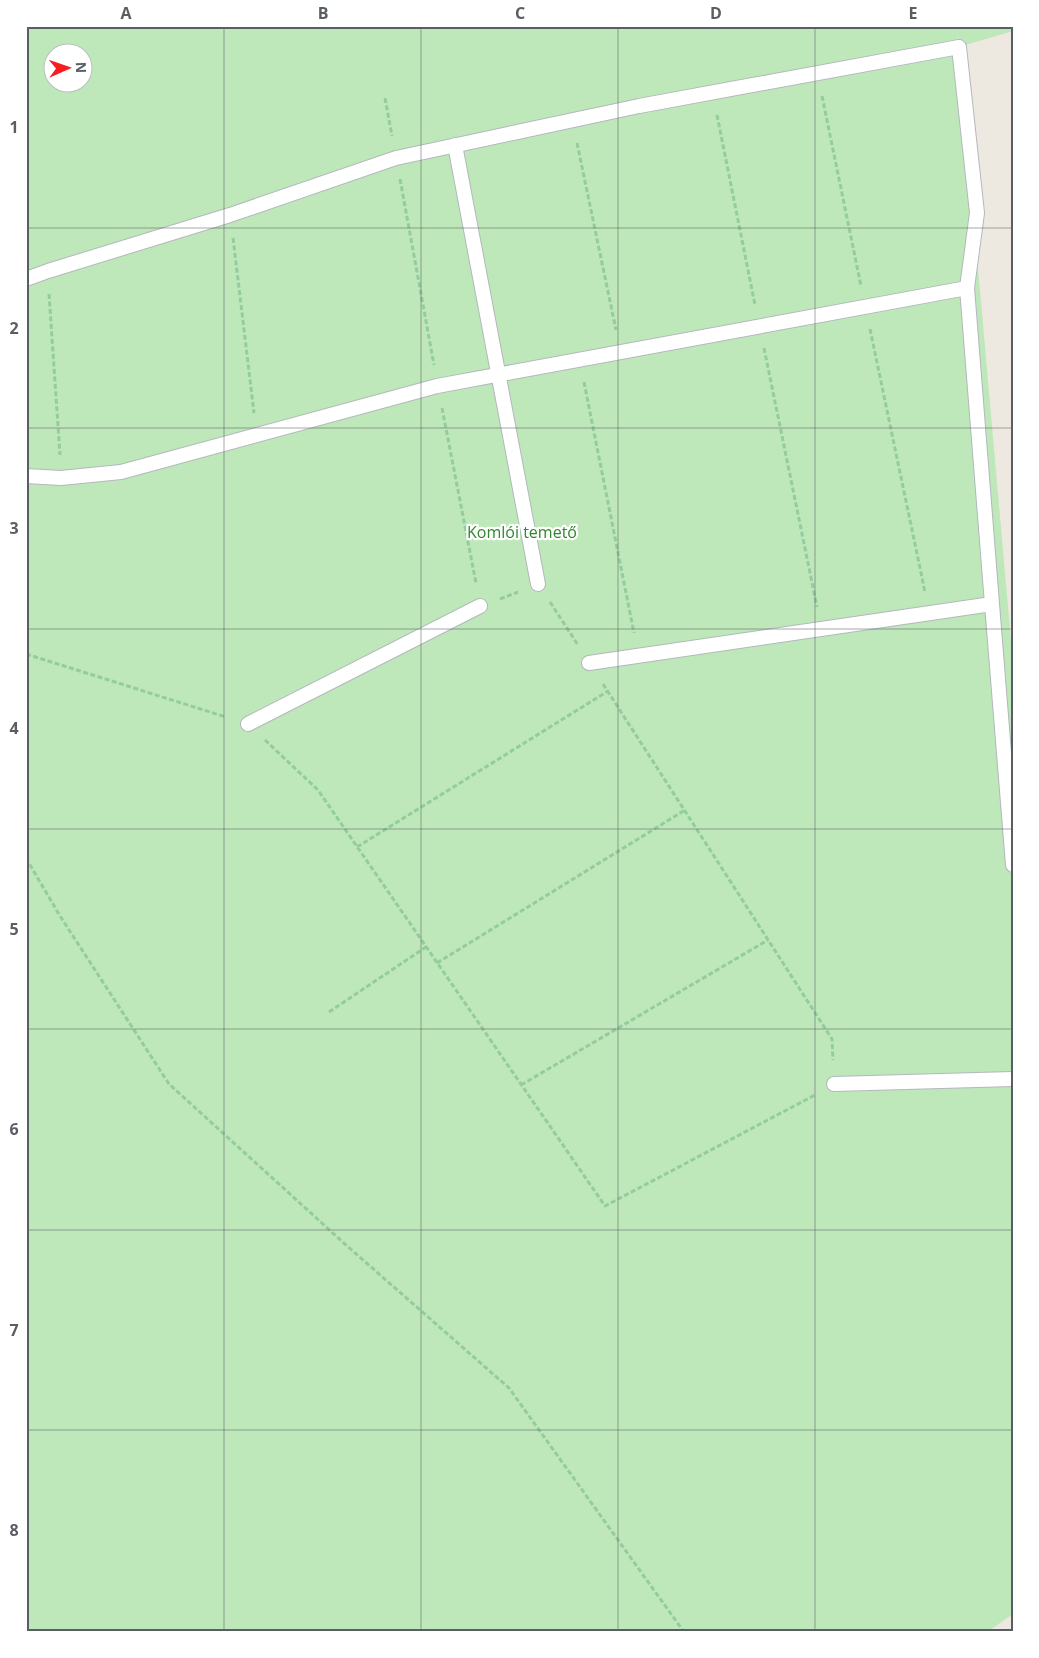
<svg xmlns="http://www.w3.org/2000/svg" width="1039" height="1658" font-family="'Open Sans',sans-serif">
<rect width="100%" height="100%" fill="#eee9e0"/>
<path fill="#bee8ba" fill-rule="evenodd" d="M26 26H1013V31L959 47 957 31 1013 663V1614L987 1632H26ZM52 52H82V82H52Z"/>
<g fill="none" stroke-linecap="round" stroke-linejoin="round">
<defs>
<path id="lane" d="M455 145 538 584
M26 279 48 271 230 215 396 158 639 106 959 47 977 213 967 288 437 386 121 472 61 478 26 476
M992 604 1013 865
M589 663 992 604 967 288
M248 724 480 606
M834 1084 1013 1079"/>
</defs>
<use href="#lane" stroke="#b3b8bc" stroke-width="16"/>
<path stroke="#94cc9e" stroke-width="3" stroke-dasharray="5 2.5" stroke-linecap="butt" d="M822 96 861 286
M385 98 392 136
M717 115 755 305
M577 143 616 330
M400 179 434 365
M233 238 254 413
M49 294 60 455
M870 329 925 592
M764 348 817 607
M584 382 634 633
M442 408 476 583
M500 599 518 592
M550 602 578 645
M26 654 226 717
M603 684 832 1039 833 1060
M265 740 318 790 605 1206 815 1095
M357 847 608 691
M26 858 60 916 169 1084 346 1245 509 1388 684 1632
M437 963 685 810
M329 1012 426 947
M521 1085 768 940"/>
<use href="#lane" stroke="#fff" stroke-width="14"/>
</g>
<path fill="none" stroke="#595e63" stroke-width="1" stroke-opacity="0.55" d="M224 26V1632M421 26V1632M618 26V1632M815 26V1632M26 228H1013M26 428H1013M26 629H1013M26 829H1013M26 1029H1013M26 1230H1013M26 1430H1013"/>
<g text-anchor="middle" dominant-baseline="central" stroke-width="4.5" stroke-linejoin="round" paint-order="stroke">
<g font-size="16" fill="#31862e" stroke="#fff">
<text x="522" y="532">Komlói temető</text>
</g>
</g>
<rect width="1039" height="1658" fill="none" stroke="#ffffff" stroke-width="55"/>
<g transform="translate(68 68) rotate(88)"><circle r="24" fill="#ffffff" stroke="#bdbfc1"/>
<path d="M0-4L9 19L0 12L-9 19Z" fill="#f71d20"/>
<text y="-8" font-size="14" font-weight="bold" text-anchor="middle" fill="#595e63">N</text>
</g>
<rect x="28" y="28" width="984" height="1602" fill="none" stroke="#595e63" stroke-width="2"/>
<g font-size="16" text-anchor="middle" font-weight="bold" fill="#595e63">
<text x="126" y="19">A</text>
<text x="323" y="19">B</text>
<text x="520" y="19">C</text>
<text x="716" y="19">D</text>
<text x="913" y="19">E</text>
<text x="14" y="133">1</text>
<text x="14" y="334">2</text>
<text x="14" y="534">3</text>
<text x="14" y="734">4</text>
<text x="14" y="935">5</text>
<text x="14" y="1135">6</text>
<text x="14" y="1336">7</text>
<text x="14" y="1536">8</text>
</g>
</svg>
